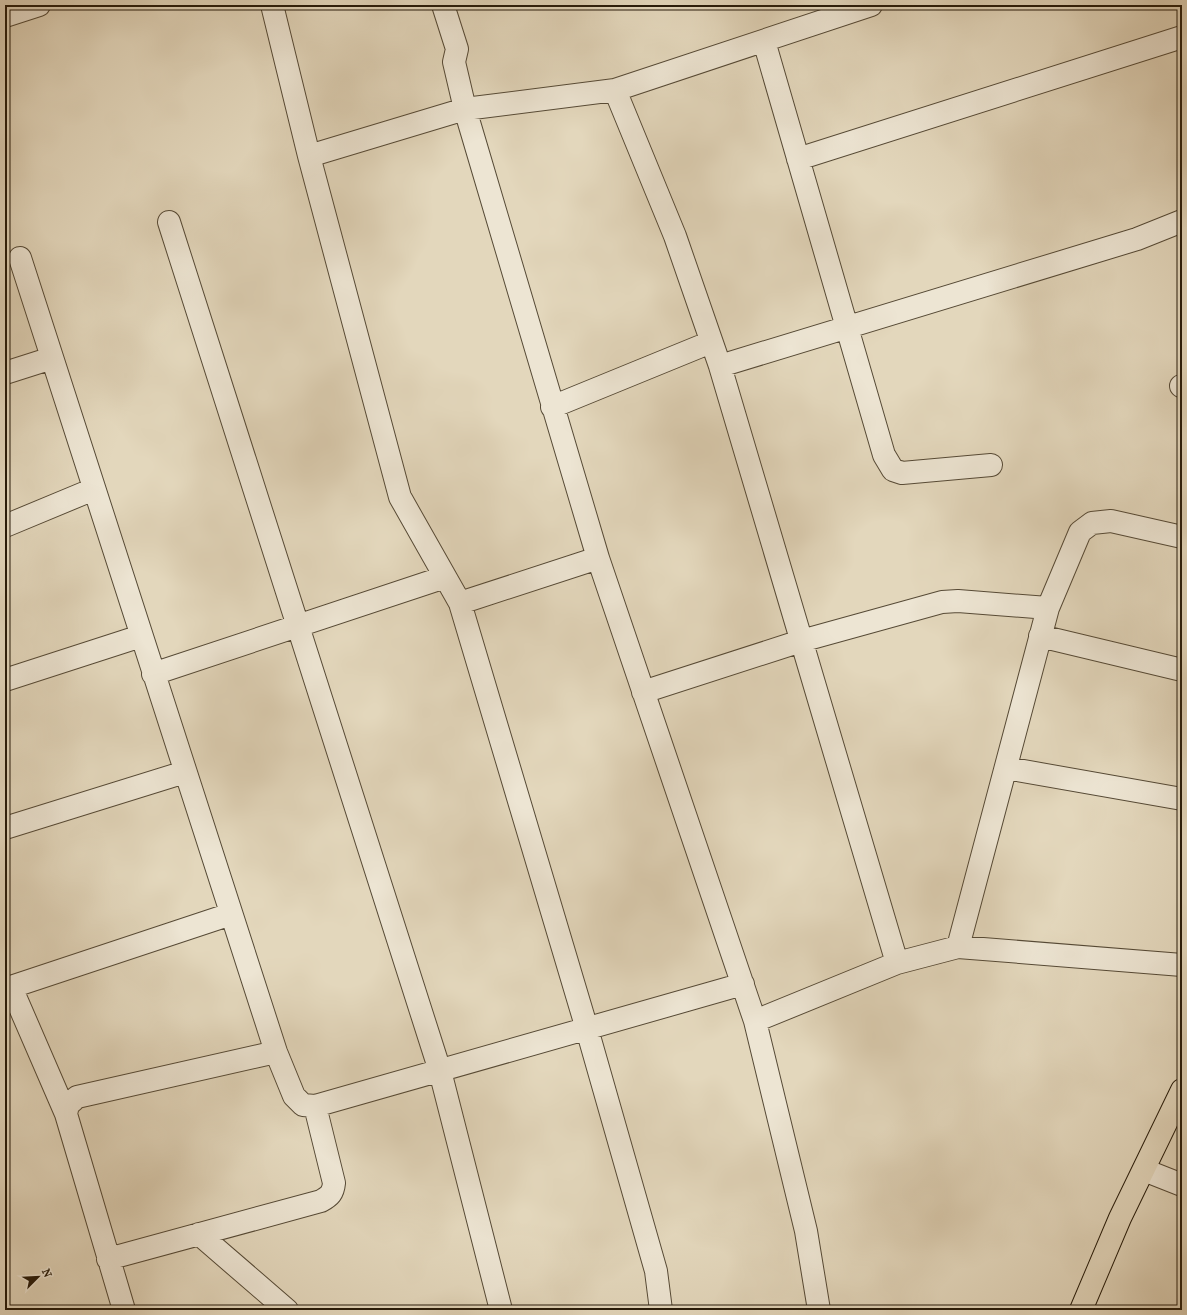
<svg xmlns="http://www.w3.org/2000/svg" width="1187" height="1315" font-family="'IM FELL French Canon',serif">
<rect width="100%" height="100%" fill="#e3d7bc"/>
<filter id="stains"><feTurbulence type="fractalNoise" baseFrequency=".005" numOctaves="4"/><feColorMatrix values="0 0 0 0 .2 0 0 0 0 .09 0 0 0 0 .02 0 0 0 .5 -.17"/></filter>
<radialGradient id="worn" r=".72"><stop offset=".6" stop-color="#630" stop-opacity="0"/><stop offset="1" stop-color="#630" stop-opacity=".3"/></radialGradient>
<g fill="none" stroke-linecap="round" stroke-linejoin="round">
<defs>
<path id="minor" d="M272 5 309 156
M443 5 457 49 454 62 465 109 598 558 460 603 400 497 309 156 465 109 615 90 675 236 720 366 1137 239 1182 221
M5 16 39 5
M764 41 884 455 893 470 902 473 991 465
M615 90 871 5
M798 159 1182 37
M169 222 440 1071 501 1310
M20 258 276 1052 294 1096 303 1105 315 1106 743 984
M5 373 52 358
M1181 386H1182
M552 407 711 342
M5 526 94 489
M598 558 755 1021 897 963 720 366
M460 603 587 1029 656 1271 661 1310
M1040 636 1182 670
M153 674 445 577
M5 680 141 636
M643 692 801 641 942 602 958 601 1048 608
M1006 768 1182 799
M5 828 185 772
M958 947 1048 608 1080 532 1092 523 1111 521 1182 537
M897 963 958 947 1182 965
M11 987 66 1114
M5 989 231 914
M755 1021 806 1231 819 1310
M1144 1170 1182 1185
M199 1234 287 1310
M108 1259 321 1201C330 1196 333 1193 334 1183L315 1106
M124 1310 66 1114 68 1105 77 1097 276 1052"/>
<path id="major" d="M1081 1310 1120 1218 1182 1090"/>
</defs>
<use href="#minor" stroke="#564a36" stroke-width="24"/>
<use href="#major" stroke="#271b0a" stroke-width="24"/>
<use href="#minor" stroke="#ede5d3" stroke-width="22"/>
<use href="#major" stroke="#e3d7bc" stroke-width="22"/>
</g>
<rect width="1187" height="1315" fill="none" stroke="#e3d7bc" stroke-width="20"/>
<rect x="6" y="6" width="1175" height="1303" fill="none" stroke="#271b0a" stroke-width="2"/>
<rect x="10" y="10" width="1167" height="1295" fill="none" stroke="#271b0a"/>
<g transform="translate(38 1277) rotate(66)" stroke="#ede5d3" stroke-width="3" paint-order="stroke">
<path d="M0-3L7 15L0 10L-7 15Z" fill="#271b0a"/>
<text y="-6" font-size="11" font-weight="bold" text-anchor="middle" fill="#271b0a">N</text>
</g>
<rect width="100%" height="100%" filter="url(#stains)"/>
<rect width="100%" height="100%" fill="url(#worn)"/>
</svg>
